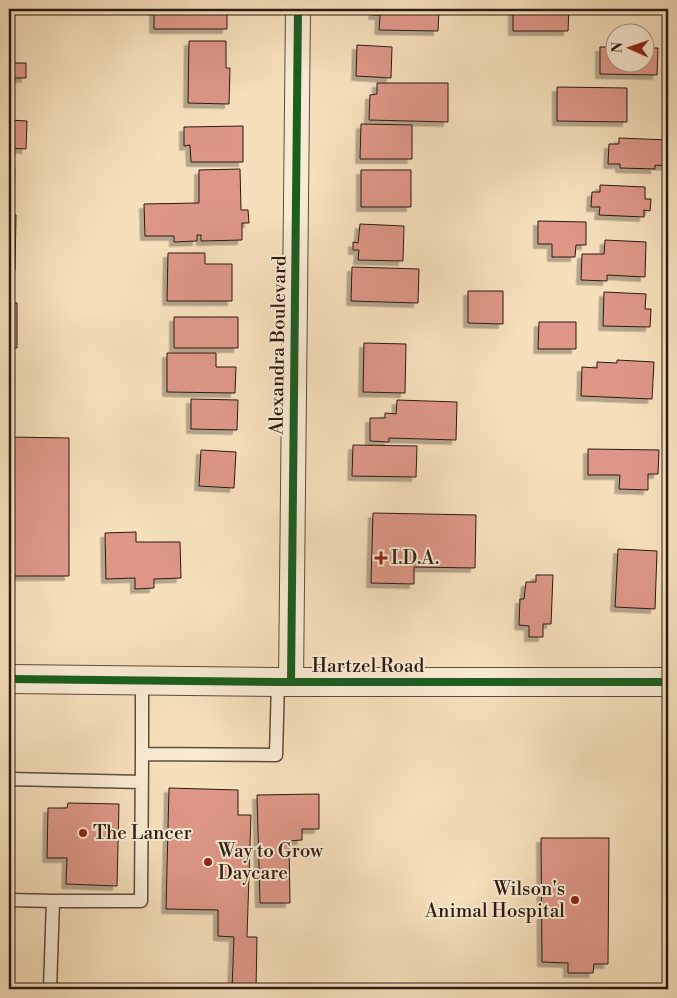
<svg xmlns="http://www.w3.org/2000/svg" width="677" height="998" font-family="'Libre Bodoni',serif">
<defs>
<filter id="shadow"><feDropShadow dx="-4.5" dy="4.5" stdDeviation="0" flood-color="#0004"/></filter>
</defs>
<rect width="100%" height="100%" fill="#f6e0bc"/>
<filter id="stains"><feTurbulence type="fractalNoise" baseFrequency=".004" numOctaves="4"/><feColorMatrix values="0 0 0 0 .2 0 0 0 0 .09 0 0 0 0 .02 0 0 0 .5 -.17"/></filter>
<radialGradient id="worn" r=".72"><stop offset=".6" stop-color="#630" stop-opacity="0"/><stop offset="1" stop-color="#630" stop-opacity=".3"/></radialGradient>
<path fill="#de9787" stroke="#2a1a11" filter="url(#shadow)" d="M154 9H227V29H154Z
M374 9H439L438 31 379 30 380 15H373Z
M513 9H569L568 31H513Z
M9 34H12L11 63H26V78H9Z
M189 41H226V68H230L229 104 188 103Z
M357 45 392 47 391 78 356 76Z
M600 47H614V62H644V48H658L657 75 600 74Z
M377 83H448V122L369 120 370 95 377 94Z
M557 87 627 88V122L557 121Z
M9 101H11L10 120 27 121 26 149 9 148Z
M361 124 412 125V159H360Z
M243 126V162H191L190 145 184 146V127Z
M619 138 668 140V166L655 165V169L620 168V164H608L609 144H619Z
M9 168H15L14 205H9Z
M240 169 241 210H248L249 223H242V240L201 241V235H197V241L174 242V236H145L144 204 199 203V170Z
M361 170H411V207H361Z
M600 185 645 187V199H651L650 211 644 210V217L599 215 600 207H591L592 192H600Z
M9 215H16L15 271H9Z
M538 221 586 222V245H576L575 257H552V244H538Z
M360 224 404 226 403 261 358 260 359 250H353V242L358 243Z
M605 240 646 242 645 277 607 275V281L581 280 582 254H604Z
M168 253H205V264H232V301H167Z
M352 267 419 269 418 303 351 301Z
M468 291H503V324L468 323Z
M604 292 646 294 645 309H651L650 327 603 326Z
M9 303H17V348L9 347Z
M174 317H238V348H174Z
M539 322H576V349H538Z
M364 343 406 344 405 393 363 392Z
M167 353H216V367H236L235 393 167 392Z
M617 360 654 362 652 399 581 396 582 367 597 368V362L617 363Z
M191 399 238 400 237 430 191 429Z
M397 400 457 402 456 440 389 438V442L370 441V418H385V413L396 414Z
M9 437 69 438V576H9Z
M353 445 417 446 416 477 352 476Z
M588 449 659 450 658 474H648V490L619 489 620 475H588Z
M201 450 236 452 234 488 199 486Z
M373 513 476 515 475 568 414 567V584L371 583Z
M136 532V542H180L181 578 154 579V588L135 589V578L106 579 105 533Z
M618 549 657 551 655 609 615 607Z
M536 575H553L551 624H543V637H529V626L519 625 520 599H524L526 582H536Z
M169 788 238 790V815H251L247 937H257L256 989H232L234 937 218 936V910L166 909Z
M319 794V829H302V840L289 841 290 903H260L257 795Z
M68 803 119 804 117 886 66 884 67 858H47L48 808H67Z
M541 838H609L608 964H594L593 973H568V963L542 962Z"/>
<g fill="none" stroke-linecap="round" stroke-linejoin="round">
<defs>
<path id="service" d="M142 754 276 755 278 682
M9 779 142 782
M9 900 53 901 50 989
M53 901H141L142 754V680"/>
<path id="minor" d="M291 682 298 9"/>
<path id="tertiary" d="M9 679 278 682H668"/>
</defs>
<use href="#service" stroke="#5d4c3c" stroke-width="15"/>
<use href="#minor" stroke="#5d4c3c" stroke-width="26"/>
<use href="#tertiary" stroke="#5d4c3c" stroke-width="30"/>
<use href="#service" stroke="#f9ebd3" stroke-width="12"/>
<use href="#minor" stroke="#f9ebd3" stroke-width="24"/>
<use href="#tertiary" stroke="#f9ebd3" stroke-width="28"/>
<defs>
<path id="cycleway" d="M9 679 278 682H668
M291 682 298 9"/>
</defs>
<use href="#cycleway" stroke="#f9ebd3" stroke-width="11"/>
<use href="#cycleway" stroke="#1b5e20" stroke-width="8"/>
</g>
<g fill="#8f2418" stroke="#f9ebd3" stroke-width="2">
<path d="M378.5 550.5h5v5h5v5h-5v5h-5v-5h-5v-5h5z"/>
<circle cx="83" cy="833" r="5"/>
<circle cx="208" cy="862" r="5"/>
<circle cx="575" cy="900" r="5"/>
</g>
<g text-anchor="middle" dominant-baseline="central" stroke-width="4" stroke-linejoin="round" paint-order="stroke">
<g font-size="19" fill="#2a1a11" stroke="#f9ebd3">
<text transform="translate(278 345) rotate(-89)">Alexandra Boulevard</text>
<text x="368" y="666">Hartzel Road</text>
</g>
<g font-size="19" fill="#2a1a11" stroke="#f9ebd3" text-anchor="start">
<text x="391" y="558">I.D.A.</text>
<text x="93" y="833">The Lancer</text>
<text x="218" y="851">Way to Grow<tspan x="218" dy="22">Daycare</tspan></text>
<text x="565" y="889" text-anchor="end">Wilson's<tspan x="565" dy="22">Animal Hospital</tspan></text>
</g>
</g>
<rect width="677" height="998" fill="none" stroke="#f6e0bc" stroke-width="30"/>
<rect x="10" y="10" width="657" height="978" fill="none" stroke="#2a1a11" stroke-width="2.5"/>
<rect x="15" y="15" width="647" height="968" fill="none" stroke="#2a1a11"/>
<g transform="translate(630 48) rotate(272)"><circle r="24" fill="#f9ebd3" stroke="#a69785"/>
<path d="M0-4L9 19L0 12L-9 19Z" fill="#8f2418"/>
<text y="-8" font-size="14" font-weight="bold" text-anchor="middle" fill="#2a1a11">N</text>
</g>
<rect width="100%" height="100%" filter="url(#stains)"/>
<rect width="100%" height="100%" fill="url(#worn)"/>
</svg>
